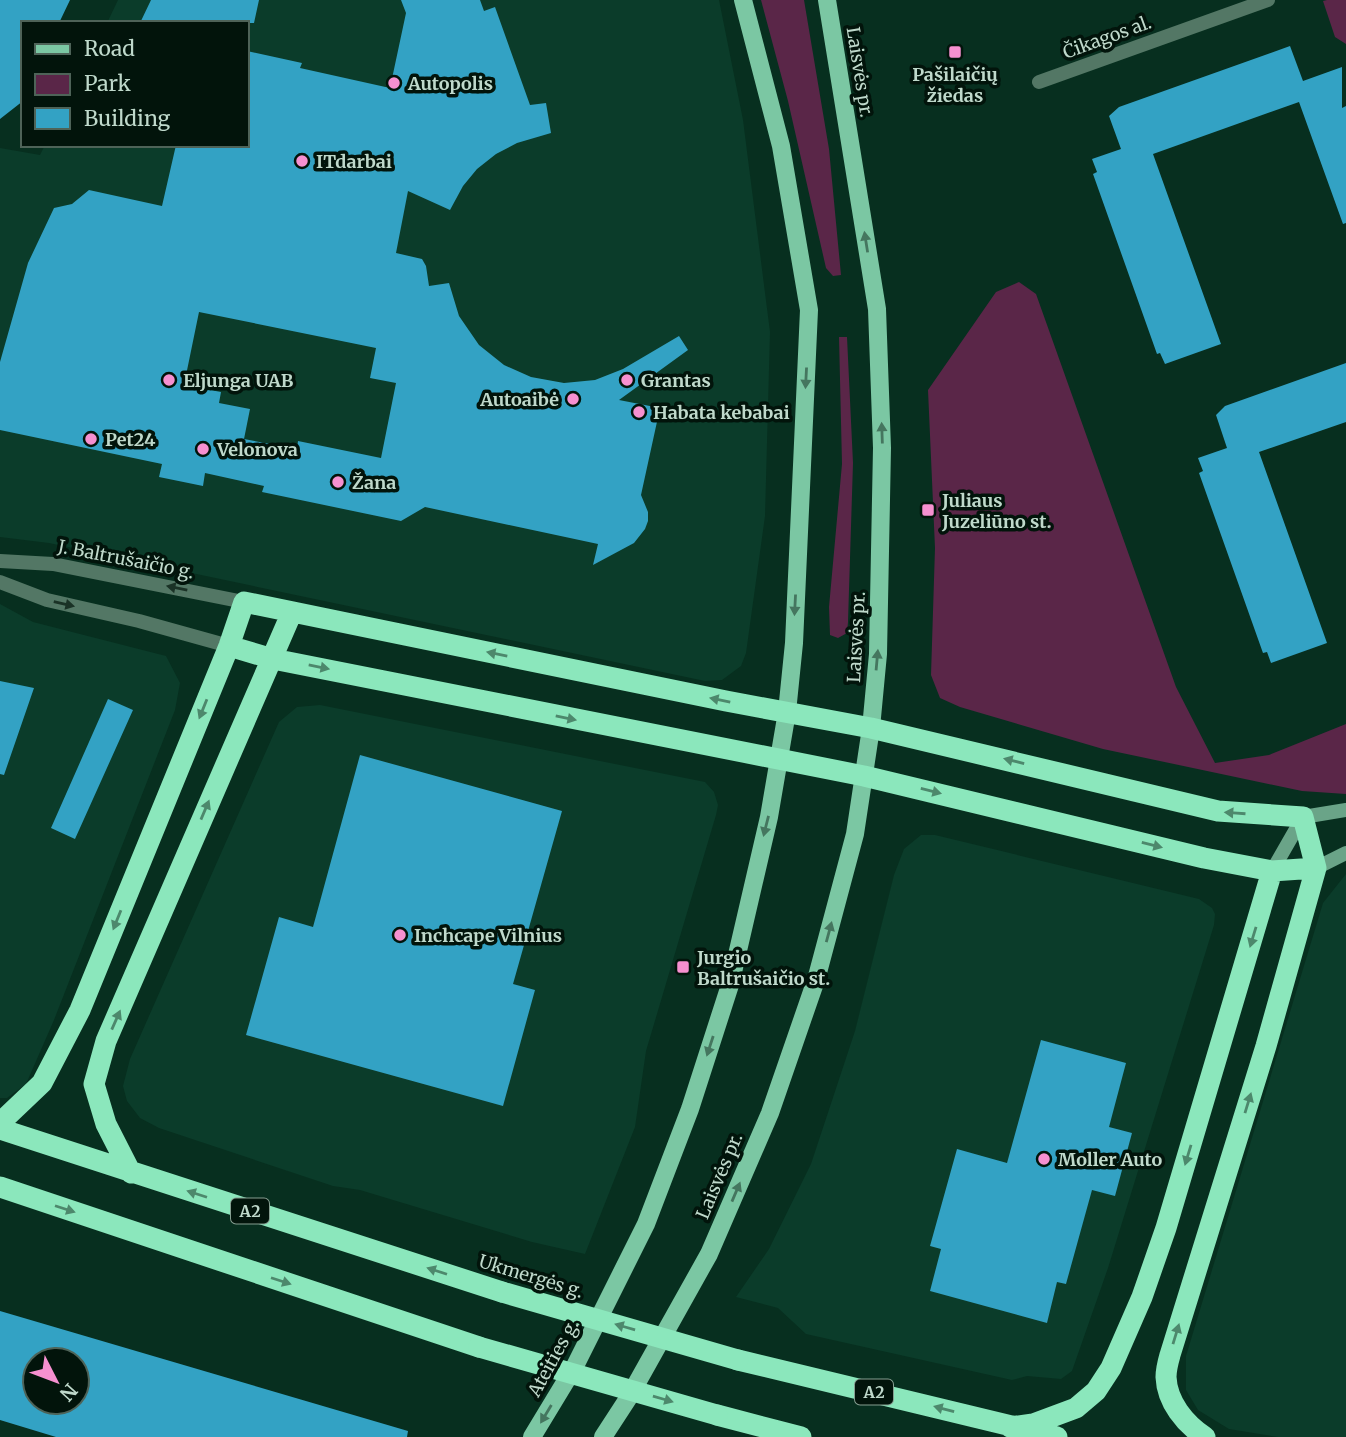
<svg xmlns="http://www.w3.org/2000/svg" width="1346" height="1437" font-family="Merriweather,serif">
<rect width="100%" height="100%" fill="#072f1f"/>
<path fill="#0b3c2a" d="M118 0H719L743 120 770 332 765 516 746 653 741 666 722 680 705 681 49 543 0 537V148L40 155 45 145H247V23H107Z
M0 604 33 622 166 656 180 683 175 710 54 1020 26 1084 7 1098H0Z
M320 705 705 782 714 792 718 805 716 815 646 1051 635 1127 585 1254 532 1242 360 1190 333 1186 159 1128 140 1118 127 1101 123 1086 130 1059 279 722 297 707Z
M921 835H935L1199 899 1212 908 1215 914 1214 925 1108 1268 1072 1371 1061 1379 1027 1376 1012 1380 806 1334 778 1308 736 1297 769 1249 811 1164 855 1031 894 875 904 849Z
M1346 874V1437H1278L1229 1429 1198 1410 1186 1390V1356L1323 903Z"/>
<path fill="#5a2648" d="M761 0H804L829 149 841 275 833 276 826 268 788 101Z
M1327 0H1346V44L1335 37 1323 1Z
M1019 282 1036 294 1176 687 1215 763 1269 755 1346 724V794L1302 791 1103 749 960 707 940 698 931 675 935 548 928 390 996 292Z
M839 337H847L853 463 848 622 847 633 838 638 830 635 829 607 842 464Z"/>
<path fill="#33a2c4" fill-rule="evenodd" d="M0 0H70L59 23H23V101L0 119Z
M151 0H259L254 23H140Z
M401 0H480L484 11 495 7 530 105 546 103 551 133 517 143 496 154 477 169 463 186 450 210 408 191 396 253 422 259 426 266 429 286 449 283 459 316 479 345 504 365 531 377 564 383 595 380 623 369 679 336 688 350 619 400 660 408 641 495 648 512V521L645 529 634 543 593 565 598 544 425 507 401 521 262 492 264 486 205 473 203 486 159 477 162 464 0 430V362L28 263 54 208 72 204 89 190 162 206 176 145H247V51L302 63 300 68 390 88 406 13ZM199 312 376 348 370 378 396 383 381 458 298 441 297 449 244 439 250 409 219 403 221 392 184 385Z
M1290 46 1303 81 1342 67V108L1346 106V223L1343 224 1299 102 1153 154 1221 344 1165 364 1160 353 1157 354 1093 174 1097 172 1092 159 1121 149 1109 116 1119 107Z
M1346 363V422L1259 452 1327 643 1271 663 1267 652 1263 653 1199 473 1203 471 1198 458 1227 448 1216 415 1225 406Z
M0 681 34 688 4 775 0 774Z
M108 699 133 710 75 839 51 828Z
M360 755 562 811 513 984 535 990 503 1106 246 1035 279 917 313 927Z
M1041 1040 1126 1063 1109 1127 1132 1133 1115 1196 1092 1190 1066 1284 1057 1282 1047 1323 930 1291 941 1249 930 1246 957 1149 1007 1163Z
M0 1311 408 1431 407 1437H56L0 1420ZM35 1360H77V1402H35Z"/>
<g fill="none" stroke-linecap="round" stroke-linejoin="round">
<path stroke="#537765" stroke-width="14" d="M1039 82 1268 0
M0 561 53 564 244 602
M0 582 47 600 139 621 229 646"/>
<path stroke="#6aa488" stroke-width="14" d="M1316 868 1346 853
M1272 871 1303 817 1346 810"/>
<path stroke="#7bc7a3" stroke-width="18" d="M532 1437 575 1366 646 1224 690 1109 730 985 769 817 787 712 794 643 809 310 781 146 743 0
M603 1437 629 1397 709 1254 770 1113 816 980 855 834 871 728 878 654 882 448 877 309 827 0"/>
<path stroke="#8be7bc" stroke-width="21" d="M229 646 273 659 864 776 1204 858 1272 871 1316 868
M0 1123 42 1083 80 1010 229 646 244 602 726 701 871 728 1218 811 1303 817 1316 868 1266 1046 1170 1355C1168 1362 1166 1370 1166 1377 1167 1402 1185 1424 1205 1437
M0 1129 502 1292
M131 1173 106 1124 94 1084 106 1041 292 612
M0 1187 479 1347
M738 1360 1057 1437
M717 1415 801 1437
M1010 1427 1033 1424 1076 1408 1096 1391 1111 1368 1142 1297 1166 1228 1272 871"/>
<path stroke="#8be7bc" stroke-width="21" d="M502 1292 738 1360
M479 1347 717 1415"/>
</g>
<defs><path id="oneway-solid" d="M-6-.8H1V-3.2L6.5 0L1 3.2V.8H-6Z" transform="scale(1.75)"/></defs>
<g fill="#45765f">
<use href="#oneway-solid" transform="translate(866 242) rotate(-99)"/>
<use href="#oneway-solid" transform="translate(806 378) rotate(93)"/>
<use href="#oneway-solid" transform="translate(882 433) rotate(-92)"/>
<use href="#oneway-solid" transform="translate(795 605) rotate(93)"/>
<use href="#oneway-solid" transform="translate(877 660) rotate(-85)"/>
<use href="#oneway-solid" transform="translate(766 826) rotate(104)"/>
<use href="#oneway-solid" transform="translate(829 932) rotate(-75)"/>
<use href="#oneway-solid" transform="translate(710 1046) rotate(108)"/>
<use href="#oneway-solid" transform="translate(736 1192) rotate(-67)"/>
<use href="#oneway-solid" transform="translate(546 1414) rotate(121)"/>
</g>
<g fill="#1a3226">
<use href="#oneway-solid" transform="translate(177 588) rotate(-169)"/>
<use href="#oneway-solid" transform="translate(64 604) rotate(13)"/>
</g>
<g fill="#4d886c">
<use href="#oneway-solid" transform="translate(497 654) rotate(-169)"/>
<use href="#oneway-solid" transform="translate(319 667) rotate(11)"/>
<use href="#oneway-solid" transform="translate(720 700) rotate(-168)"/>
<use href="#oneway-solid" transform="translate(203 709) rotate(112)"/>
<use href="#oneway-solid" transform="translate(566 718) rotate(12)"/>
<use href="#oneway-solid" transform="translate(1014 761) rotate(-166)"/>
<use href="#oneway-solid" transform="translate(931 791) rotate(14)"/>
<use href="#oneway-solid" transform="translate(205 810) rotate(-67)"/>
<use href="#oneway-solid" transform="translate(1235 813) rotate(-176)"/>
<use href="#oneway-solid" transform="translate(1152 845) rotate(14)"/>
<use href="#oneway-solid" transform="translate(117 920) rotate(112)"/>
<use href="#oneway-solid" transform="translate(1253 937) rotate(107)"/>
<use href="#oneway-solid" transform="translate(116 1020) rotate(-66)"/>
<use href="#oneway-solid" transform="translate(1248 1103) rotate(-73)"/>
<use href="#oneway-solid" transform="translate(1188 1155) rotate(107)"/>
<use href="#oneway-solid" transform="translate(197 1194) rotate(-162)"/>
<use href="#oneway-solid" transform="translate(65 1209) rotate(18)"/>
<use href="#oneway-solid" transform="translate(437 1271) rotate(-162)"/>
<use href="#oneway-solid" transform="translate(281 1281) rotate(18)"/>
<use href="#oneway-solid" transform="translate(625 1327) rotate(-164)"/>
<use href="#oneway-solid" transform="translate(1176 1334) rotate(-73)"/>
<use href="#oneway-solid" transform="translate(663 1399) rotate(16)"/>
<use href="#oneway-solid" transform="translate(944 1409) rotate(-165)"/>
</g>
<g fill="#f690d0" stroke="#02140b" stroke-width="2.5">
<rect x="948" y="45" width="14" height="14" rx="3.5"/>
<circle cx="394" cy="83" r="7"/>
<circle cx="302" cy="161" r="7"/>
<circle cx="169" cy="380" r="7"/>
<circle cx="627" cy="380" r="7"/>
<circle cx="573" cy="399" r="7"/>
<circle cx="639" cy="412" r="7"/>
<circle cx="91" cy="439" r="7"/>
<circle cx="203" cy="449" r="7"/>
<circle cx="338" cy="482" r="7"/>
<rect x="921" y="503" width="14" height="14" rx="3.5"/>
<circle cx="400" cy="935" r="7"/>
<rect x="676" y="960" width="14" height="14" rx="3.5"/>
<circle cx="1044" cy="1159" r="7"/>
</g>
<g text-anchor="middle" dominant-baseline="central" stroke-width="7" stroke-linejoin="round" paint-order="stroke">
<g fill="#02140b" stroke="#869e91" stroke-width="2">
<rect x="231" y="1198.5" width="38" height="25" rx="5"/>
<rect x="855" y="1379.5" width="38" height="25" rx="5"/>
</g>
<g font-size="16" font-weight="bold" fill="#bfd9cb">
<text x="250" y="1211">A2</text>
<text x="874" y="1392">A2</text>
</g>
<g font-size="18" fill="#bfd9cb" stroke="#02140b">
<text transform="translate(1107 37) rotate(-20)">Čikagos al.</text>
<text transform="translate(860 72) rotate(81)">Laisvės pr.</text>
<text transform="translate(126 559) rotate(11)">J. Baltrušaičio g.</text>
<text transform="translate(856 637) rotate(-87)">Laisvės pr.</text>
<text transform="translate(719 1176) rotate(-67)">Laisvės pr.</text>
<text transform="translate(531 1276) rotate(17)">Ukmergės g.</text>
<text transform="translate(553 1358) rotate(-61)">Ateities g.</text>
</g>
<g font-size="18" font-weight="bold" fill="#bfd9cb" stroke="#02140b" text-anchor="start">
<text x="955" y="74" text-anchor="middle">Pašilaičių<tspan x="955" dy="21">žiedas</tspan></text>
<text x="408" y="83">Autopolis</text>
<text x="316" y="161">ITdarbai</text>
<text x="183" y="380">Eljunga UAB</text>
<text x="641" y="380">Grantas</text>
<text x="559" y="399" text-anchor="end">Autoaibė</text>
<text x="653" y="412">Habata kebabai</text>
<text x="105" y="439">Pet24</text>
<text x="217" y="449">Velonova</text>
<text x="352" y="482">Žana</text>
<text x="942" y="500">Juliaus<tspan x="942" dy="21">Juzeliūno st.</tspan></text>
<text x="414" y="935">Inchcape Vilnius</text>
<text x="697" y="957">Jurgio<tspan x="697" dy="21">Baltrušaičio st.</tspan></text>
<text x="1058" y="1159">Moller Auto</text>
</g>
</g>
<rect x="21" y="21" width="228" height="126" fill="#02140b" stroke="#4e6358" stroke-width="2"/>
<rect x="35" y="44" width="35" height="10" fill="#7bc7a3" stroke="#4e6358" stroke-width="2"/>
<text x="84" y="56" font-size="21" fill="#bfd9cb">Road</text>
<rect x="35" y="74" width="35" height="21" fill="#5a2648" stroke="#4e6358" stroke-width="2"/>
<text x="84" y="91" font-size="21" fill="#bfd9cb">Park</text>
<rect x="35" y="108" width="35" height="21" fill="#33a2c4" stroke="#4e6358" stroke-width="2"/>
<text x="84" y="126" font-size="21" fill="#bfd9cb">Building</text>
<g transform="translate(56 1381) rotate(132)"><circle r="33" fill="#02140b" stroke="#4e6358" stroke-width="2"/>
<path d="M0-5L12 26L0 18L-12 26Z" fill="#f690d0"/>
<text y="-10" font-size="19" font-weight="bold" text-anchor="middle" fill="#bfd9cb">N</text>
</g>
</svg>
